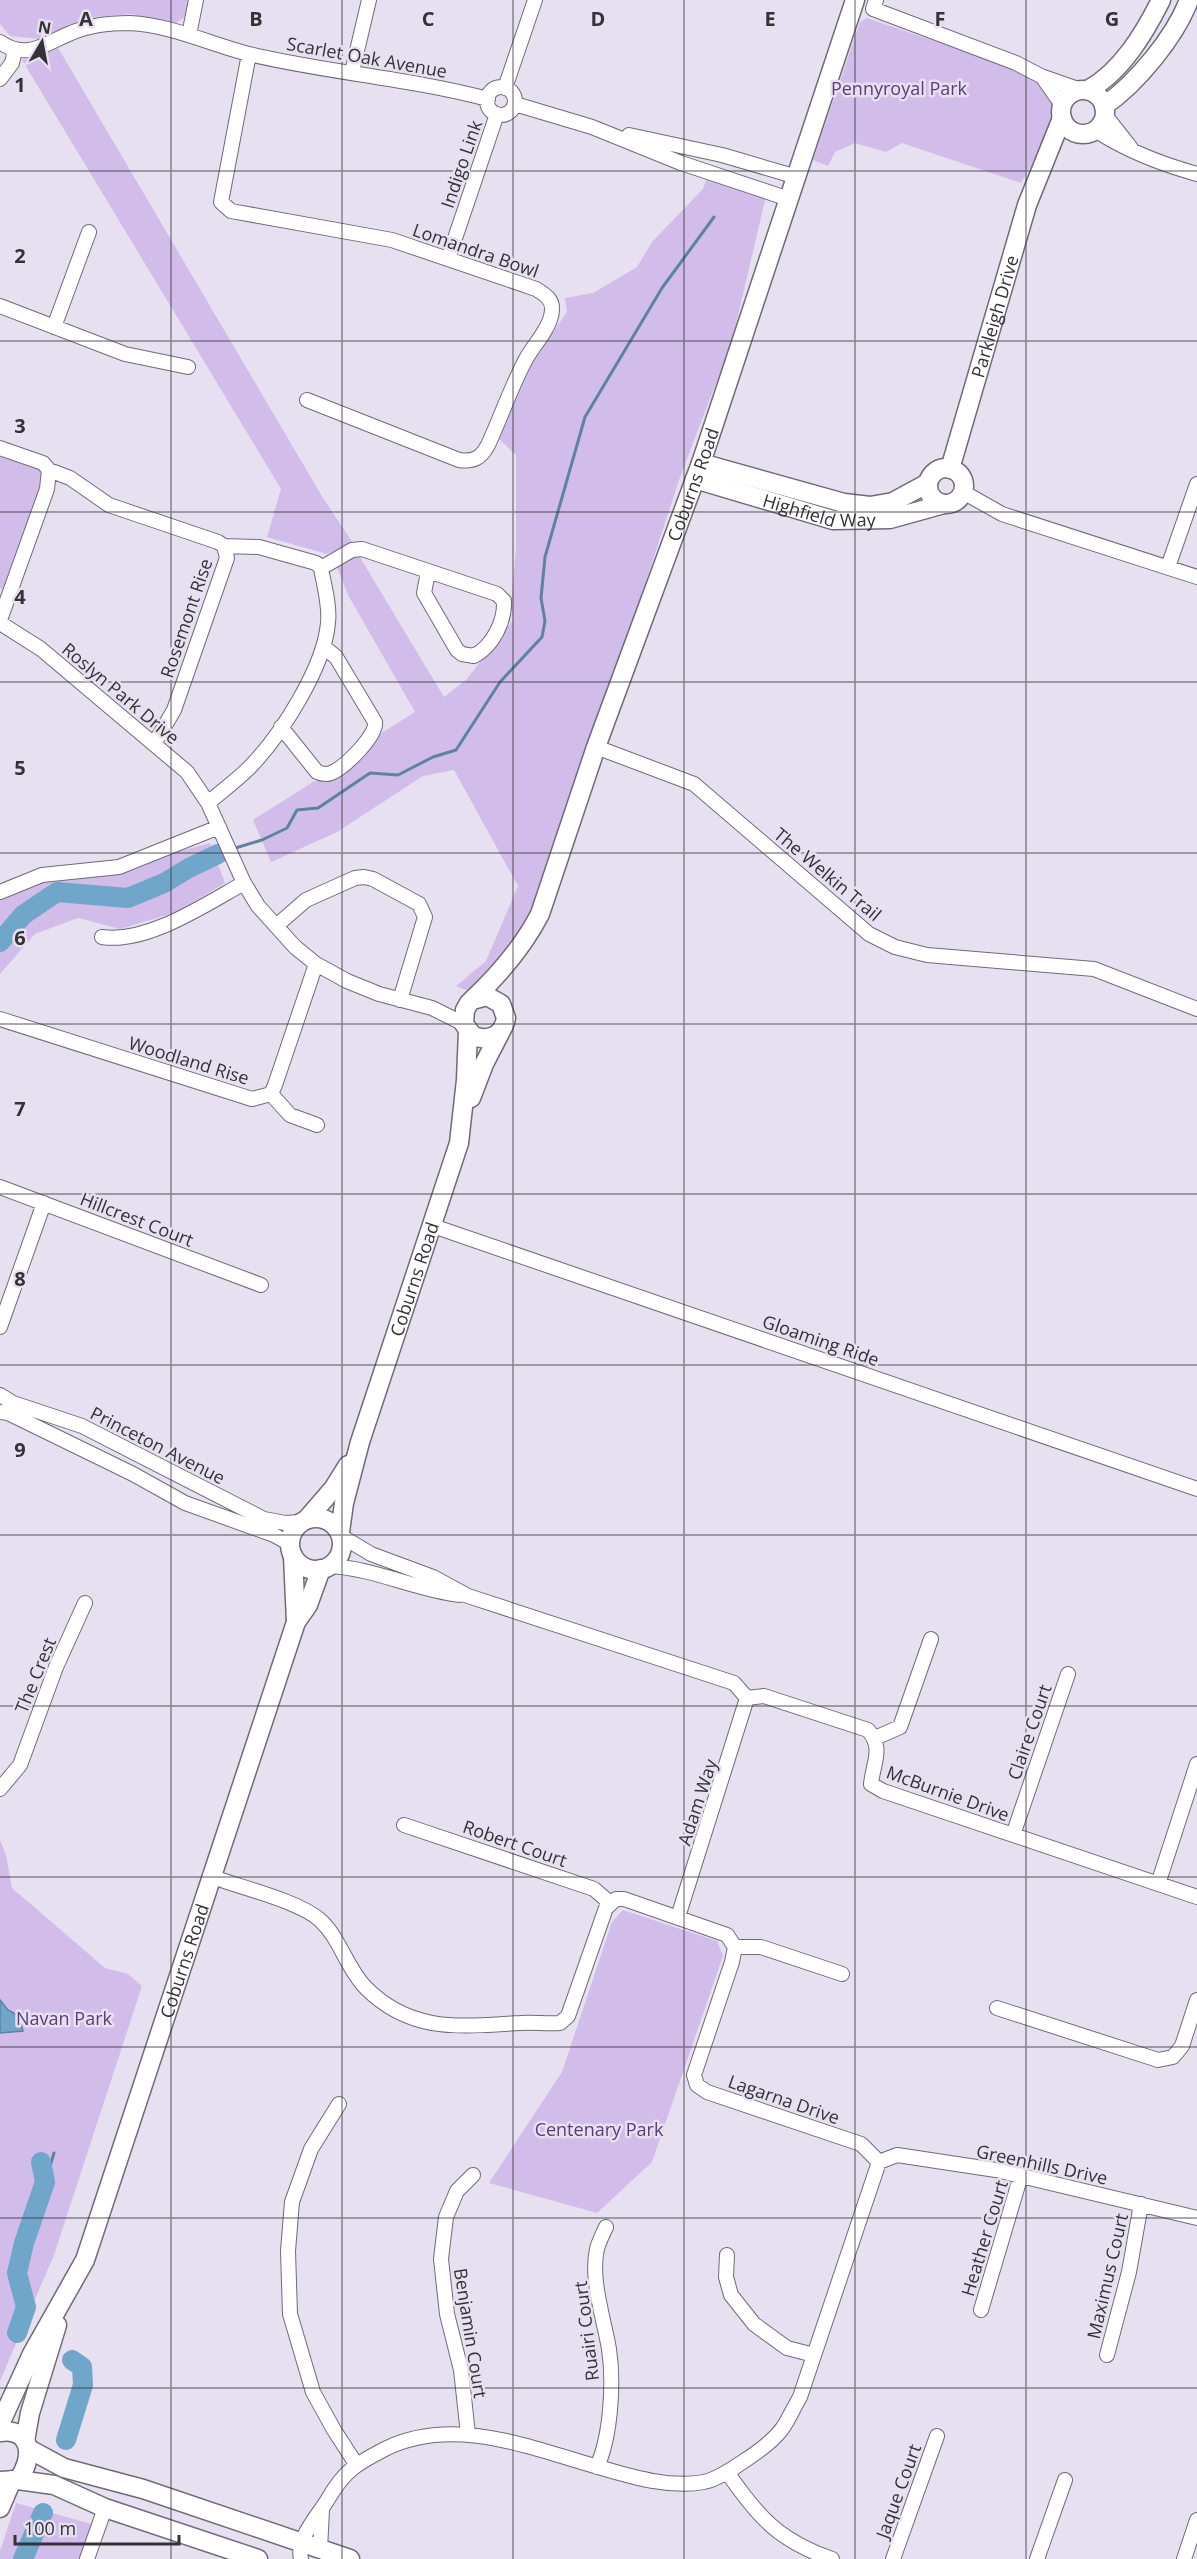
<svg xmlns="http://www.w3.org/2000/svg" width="1197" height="2559" font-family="'Open Sans',sans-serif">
<rect width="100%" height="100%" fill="#e7e0f0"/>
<path fill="#d2bdea" d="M0 0H192L188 15 174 24 131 14 85 18 40 39 10 36 0 24Z
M867 18 1040 77 1057 100 1056 123 1021 183 902 143 886 152 855 143 835 152 828 166 813 160 860 22Z
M57 46 323 498 353 543 327 554 267 537 281 489 22 60 40 56Z
M707 178 766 196 732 341 679 480 536 918 475 994 456 986 486 961 518 886 454 770 423 776 337 832 271 862 253 820 313 782 336 775 383 732 415 712 348 595 337 567 358 554 444 697 466 680 513 620 511 605 516 549V455L499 439 534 359 567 312 565 298 593 293 637 267 652 242 703 189Z
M0 452 38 466 45 479 8 592 0 588Z
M210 843 225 883 177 912 120 929 78 918 35 934 0 974V901C36 868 92 884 136 869 148 865 158 858 170 854 183 850 197 847 210 843Z
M0 1840 6 1855 12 1888 105 1968 128 1974 142 1986 54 2255 0 2381Z
M623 1910 717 1941 723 1956 652 2162 597 2213 489 2183 562 2072 612 1922Z
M16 2503 95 2525 83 2559H0V2551Z"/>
<path fill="#70a6ca" stroke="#5e839e" stroke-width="1.5" d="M0 2000 8 2010 19 2016 23 2031 0 2033Z"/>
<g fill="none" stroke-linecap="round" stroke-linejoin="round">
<path stroke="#5e839e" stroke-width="3" d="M232 849 262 840 287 828 297 810 318 808 370 773 398 775 433 757 456 750 500 682 542 637 545 621 541 598 545 557 585 417 662 288 714 217
M218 854 226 851
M45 2182 54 2153"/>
<path stroke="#70a6ca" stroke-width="20" d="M0 942 23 915 57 892 128 898 164 883 189 868 218 854
M17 2333 26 2307 17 2273 24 2243 45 2182 41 2162
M66 2440 83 2385 82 2367 72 2360
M23 2559 43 2513"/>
<defs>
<path id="street" d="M876 0 873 9 1016 63 1041 76 1081 90
M189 35 196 0
M0 42C26 61 46 43 71 33 89 25 111 23 130 23 171 25 210 44 249 54 328 73 409 78 488 99
M249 54 221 202 231 211 392 240 536 289C544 294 553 299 552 310 551 328 534 344 526 359 511 387 501 417 488 445 481 458 474 462 459 460L307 400
M352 72 369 0
M1043 78 1062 105
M0 79 12 63 15 50
M487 101a14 14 0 1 1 28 0a14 14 0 1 1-28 0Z
M505 88 535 0
M515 104 592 127 681 163 789 199
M1105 115 1131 148
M1095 130C1127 151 1161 164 1197 174
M629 135 722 155 797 177
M448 259 497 114
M0 306 125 354 188 367
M54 327 89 232
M0 448 43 463 49 470 47 489 0 620
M49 470 70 478 109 505 218 542 224 546 227 558 174 710 154 744
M963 492 1002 514 1197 577
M224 546 259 547 316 563 321 568
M1168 567 1197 484
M0 623 41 649 187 772 208 803 244 883 258 906 295 947 316 964 347 981 379 994 432 1008 464 1024
M281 727 317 772C322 774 326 775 331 773 344 768 377 736 375 722L336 657 324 647
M596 747 694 784 869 934 895 947 927 955 1094 969 1197 1009
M208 803C222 791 237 780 250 767 281 735 324 668 328 623 330 606 324 585 321 568L352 550 362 549 497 594 504 601C505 621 493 646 474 656L462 654 457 650 424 593 428 572
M0 892 42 875 119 867 219 827
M276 926 306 900 355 878 364 877 373 879 419 904 425 917 400 1000
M102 937C147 944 206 904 244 883
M0 1019 252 1099 271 1094 275 1085 316 964
M271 1094 290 1115 317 1125
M0 1187 261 1285
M433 1226 1197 1489
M0 1327 44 1203
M0 1395 13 1403 82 1426 264 1519 285 1523 301 1522
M0 1412 8 1413 133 1474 185 1503 274 1535 290 1544
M341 1536 371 1554 433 1577 468 1596 734 1683 747 1698
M329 1566C374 1568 416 1590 460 1595
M747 1698 764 1696 868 1730C884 1748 873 1763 871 1784L883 1791 1197 1897
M875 1738 900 1727 931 1639
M0 1789 20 1765 56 1667 85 1603
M404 1825 594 1889 610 1903
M1013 1835 1068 1674
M210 1876C239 1887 299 1901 320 1920 340 1938 347 1969 366 1988 412 2034 462 2026 520 2023 533 2022 547 2024 560 2023L568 2016 606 1908 616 1899H624L727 1935 735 1947 732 1962 694 2075 697 2085 707 2092 861 2144 879 2162 800 2397C794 2407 789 2419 782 2429 772 2442 758 2452 744 2461 732 2469 718 2479 704 2482 671 2488 636 2478 605 2469 536 2450 455 2414 385 2449 356 2464 345 2470 328 2499 318 2516 296 2538 301 2559
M1158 1884 1197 1764
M678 1917 747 1698
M735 1947H761L842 1974
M997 2008 1158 2060 1173 2057 1182 2046 1197 2000
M339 2104 311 2149 292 2202 288 2251 290 2314 313 2392 334 2430 356 2464
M879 2162 897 2155 996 2170 1197 2218
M727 2255 726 2277 731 2295 754 2324 787 2348 814 2355
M981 2310 1021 2175
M1107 2355 1129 2272 1141 2204
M468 2434 461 2370 447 2314 441 2259 446 2217 457 2191 473 2175
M597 2467C611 2436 614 2382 609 2349 604 2319 590 2279 597 2249 599 2241 603 2234 606 2227
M727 2472C758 2517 779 2541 832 2559
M320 2549 322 2510
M87 2559 105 2508
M893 2559 937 2436
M1037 2559 1065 2480
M1184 2559 1197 2520"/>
<g id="secondary">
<path d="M1088 90C1121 72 1144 34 1161 0"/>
<circle cx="1083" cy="112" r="22"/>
<path d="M1104 106C1137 83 1175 37 1189 0"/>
<path d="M701 463 844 503 870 506 893 502 928 483"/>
<circle cx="946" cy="486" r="18"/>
<path id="s1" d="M950 469 1027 205 1062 118"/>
<path id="s2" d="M695 479 833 520 890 519 944 504"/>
<path id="s3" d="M472 1000 487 996 501 1004 506 1018C503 1035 490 1042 473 1036L464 1024 465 1010 469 1003C497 977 522 949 540 914L596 747 701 463 855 0"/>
<path d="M471 1098 484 1064 501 1031"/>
<circle cx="316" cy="1544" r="26"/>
<path d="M307 1519 333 1489 348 1465"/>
<path id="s4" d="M340 1532 344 1503 360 1442 459 1143 466 1080 468 1031"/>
<path d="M293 1556 296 1622"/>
<path id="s5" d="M0 2424 32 2354 85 2260 296 1622 308 1605 321 1569"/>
<path d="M0 2432C33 2427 34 2459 18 2480L0 2481"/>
<path d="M25 2441 30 2413 57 2325"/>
<path d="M29 2449 64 2468 143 2489 350 2559"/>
<path d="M18 2480 54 2485 105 2508 258 2559"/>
<path d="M0 2508 12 2480"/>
</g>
</defs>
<use href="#street" stroke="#706a78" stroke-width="16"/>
<use href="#secondary" stroke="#706a78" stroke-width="21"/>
<use href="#street" stroke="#fff" stroke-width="14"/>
<use href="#secondary" stroke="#fff" stroke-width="18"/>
</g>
<path fill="none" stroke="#343137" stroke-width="1.5" stroke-opacity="0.55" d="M171 0V2559M342 0V2559M513 0V2559M684 0V2559M855 0V2559M1026 0V2559M0 171H1197M0 341H1197M0 512H1197M0 682H1197M0 853H1197M0 1024H1197M0 1194H1197M0 1365H1197M0 1535H1197M0 1706H1197M0 1877H1197M0 2047H1197M0 2218H1197M0 2388H1197"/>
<g text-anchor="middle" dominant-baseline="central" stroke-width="5" stroke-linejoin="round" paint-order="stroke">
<g font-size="18" fill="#343137" stroke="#e7e0f0">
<text transform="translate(367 57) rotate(10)">Scarlet Oak Avenue</text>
<text transform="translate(461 164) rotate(-71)">Indigo Link</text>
<text transform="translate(476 250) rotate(19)">Lomandra Bowl</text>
<text stroke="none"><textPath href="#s1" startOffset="159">Parkleigh Drive</textPath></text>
<text stroke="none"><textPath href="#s3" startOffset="698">Coburns Road</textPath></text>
<text stroke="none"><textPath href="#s2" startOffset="129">Highfield Way</textPath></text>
<text transform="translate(186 618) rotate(-71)">Rosemont Rise</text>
<text transform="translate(121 693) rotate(40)">Roslyn Park Drive</text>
<text transform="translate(828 874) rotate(40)">The Welkin Trail</text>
<text transform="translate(189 1060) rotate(17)">Woodland Rise</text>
<text transform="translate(137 1219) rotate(21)">Hillcrest Court</text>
<text stroke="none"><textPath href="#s4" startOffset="264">Coburns Road</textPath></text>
<text transform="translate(821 1340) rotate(19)">Gloaming Ride</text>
<text transform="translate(158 1445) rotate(27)">Princeton Avenue</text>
<text transform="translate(35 1675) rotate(-68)">The Crest</text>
<text transform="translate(1029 1732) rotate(-71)">Claire Court</text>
<text transform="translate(948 1793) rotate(20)">McBurnie Drive</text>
<text transform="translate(697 1802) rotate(-72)">Adam Way</text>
<text transform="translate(515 1843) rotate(19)">Robert Court</text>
<text stroke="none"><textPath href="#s5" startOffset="500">Coburns Road</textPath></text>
<text transform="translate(784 2099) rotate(19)">Lagarna Drive</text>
<text transform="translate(1042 2164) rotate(12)">Greenhills Drive</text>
<text transform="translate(984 2238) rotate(-73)">Heather Court</text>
<text transform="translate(1107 2276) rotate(-77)">Maximus Court</text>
<text transform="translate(586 2331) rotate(-97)">Ruairi Court</text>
<text transform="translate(471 2333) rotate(81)">Benjamin Court</text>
<text transform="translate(898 2491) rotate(-70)">Jaque Court</text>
</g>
<g font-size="18" fill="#5c3b7b" stroke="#e7e0f0">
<text x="899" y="88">Pennyroyal Park</text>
<text x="64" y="2018">Navan Park</text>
<text x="599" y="2129">Centenary Park</text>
</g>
</g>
<g font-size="20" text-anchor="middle" font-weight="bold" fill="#343137" stroke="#e7e0f0" stroke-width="5" stroke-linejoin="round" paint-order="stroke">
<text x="86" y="26">A</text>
<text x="256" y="26">B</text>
<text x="428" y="26">C</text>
<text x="598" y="26">D</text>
<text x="770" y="26">E</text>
<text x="940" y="26">F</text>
<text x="1112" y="26">G</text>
<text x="20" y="92">1</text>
<text x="20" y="263">2</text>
<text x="20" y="433">3</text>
<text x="20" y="604">4</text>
<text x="20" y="775">5</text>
<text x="20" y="945">6</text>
<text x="20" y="1116">7</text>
<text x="20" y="1286">8</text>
<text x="20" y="1457">9</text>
</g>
<g transform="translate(42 42) rotate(10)" stroke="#e7e0f0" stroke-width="4.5" paint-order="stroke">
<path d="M0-4.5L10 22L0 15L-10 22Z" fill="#343137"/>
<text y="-9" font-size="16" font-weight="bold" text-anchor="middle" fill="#343137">N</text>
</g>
<path d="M15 2535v9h164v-9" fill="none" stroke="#343137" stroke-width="3"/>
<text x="24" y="2535" font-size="18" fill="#343137" stroke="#e7e0f0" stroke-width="4.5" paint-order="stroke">100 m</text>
</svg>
